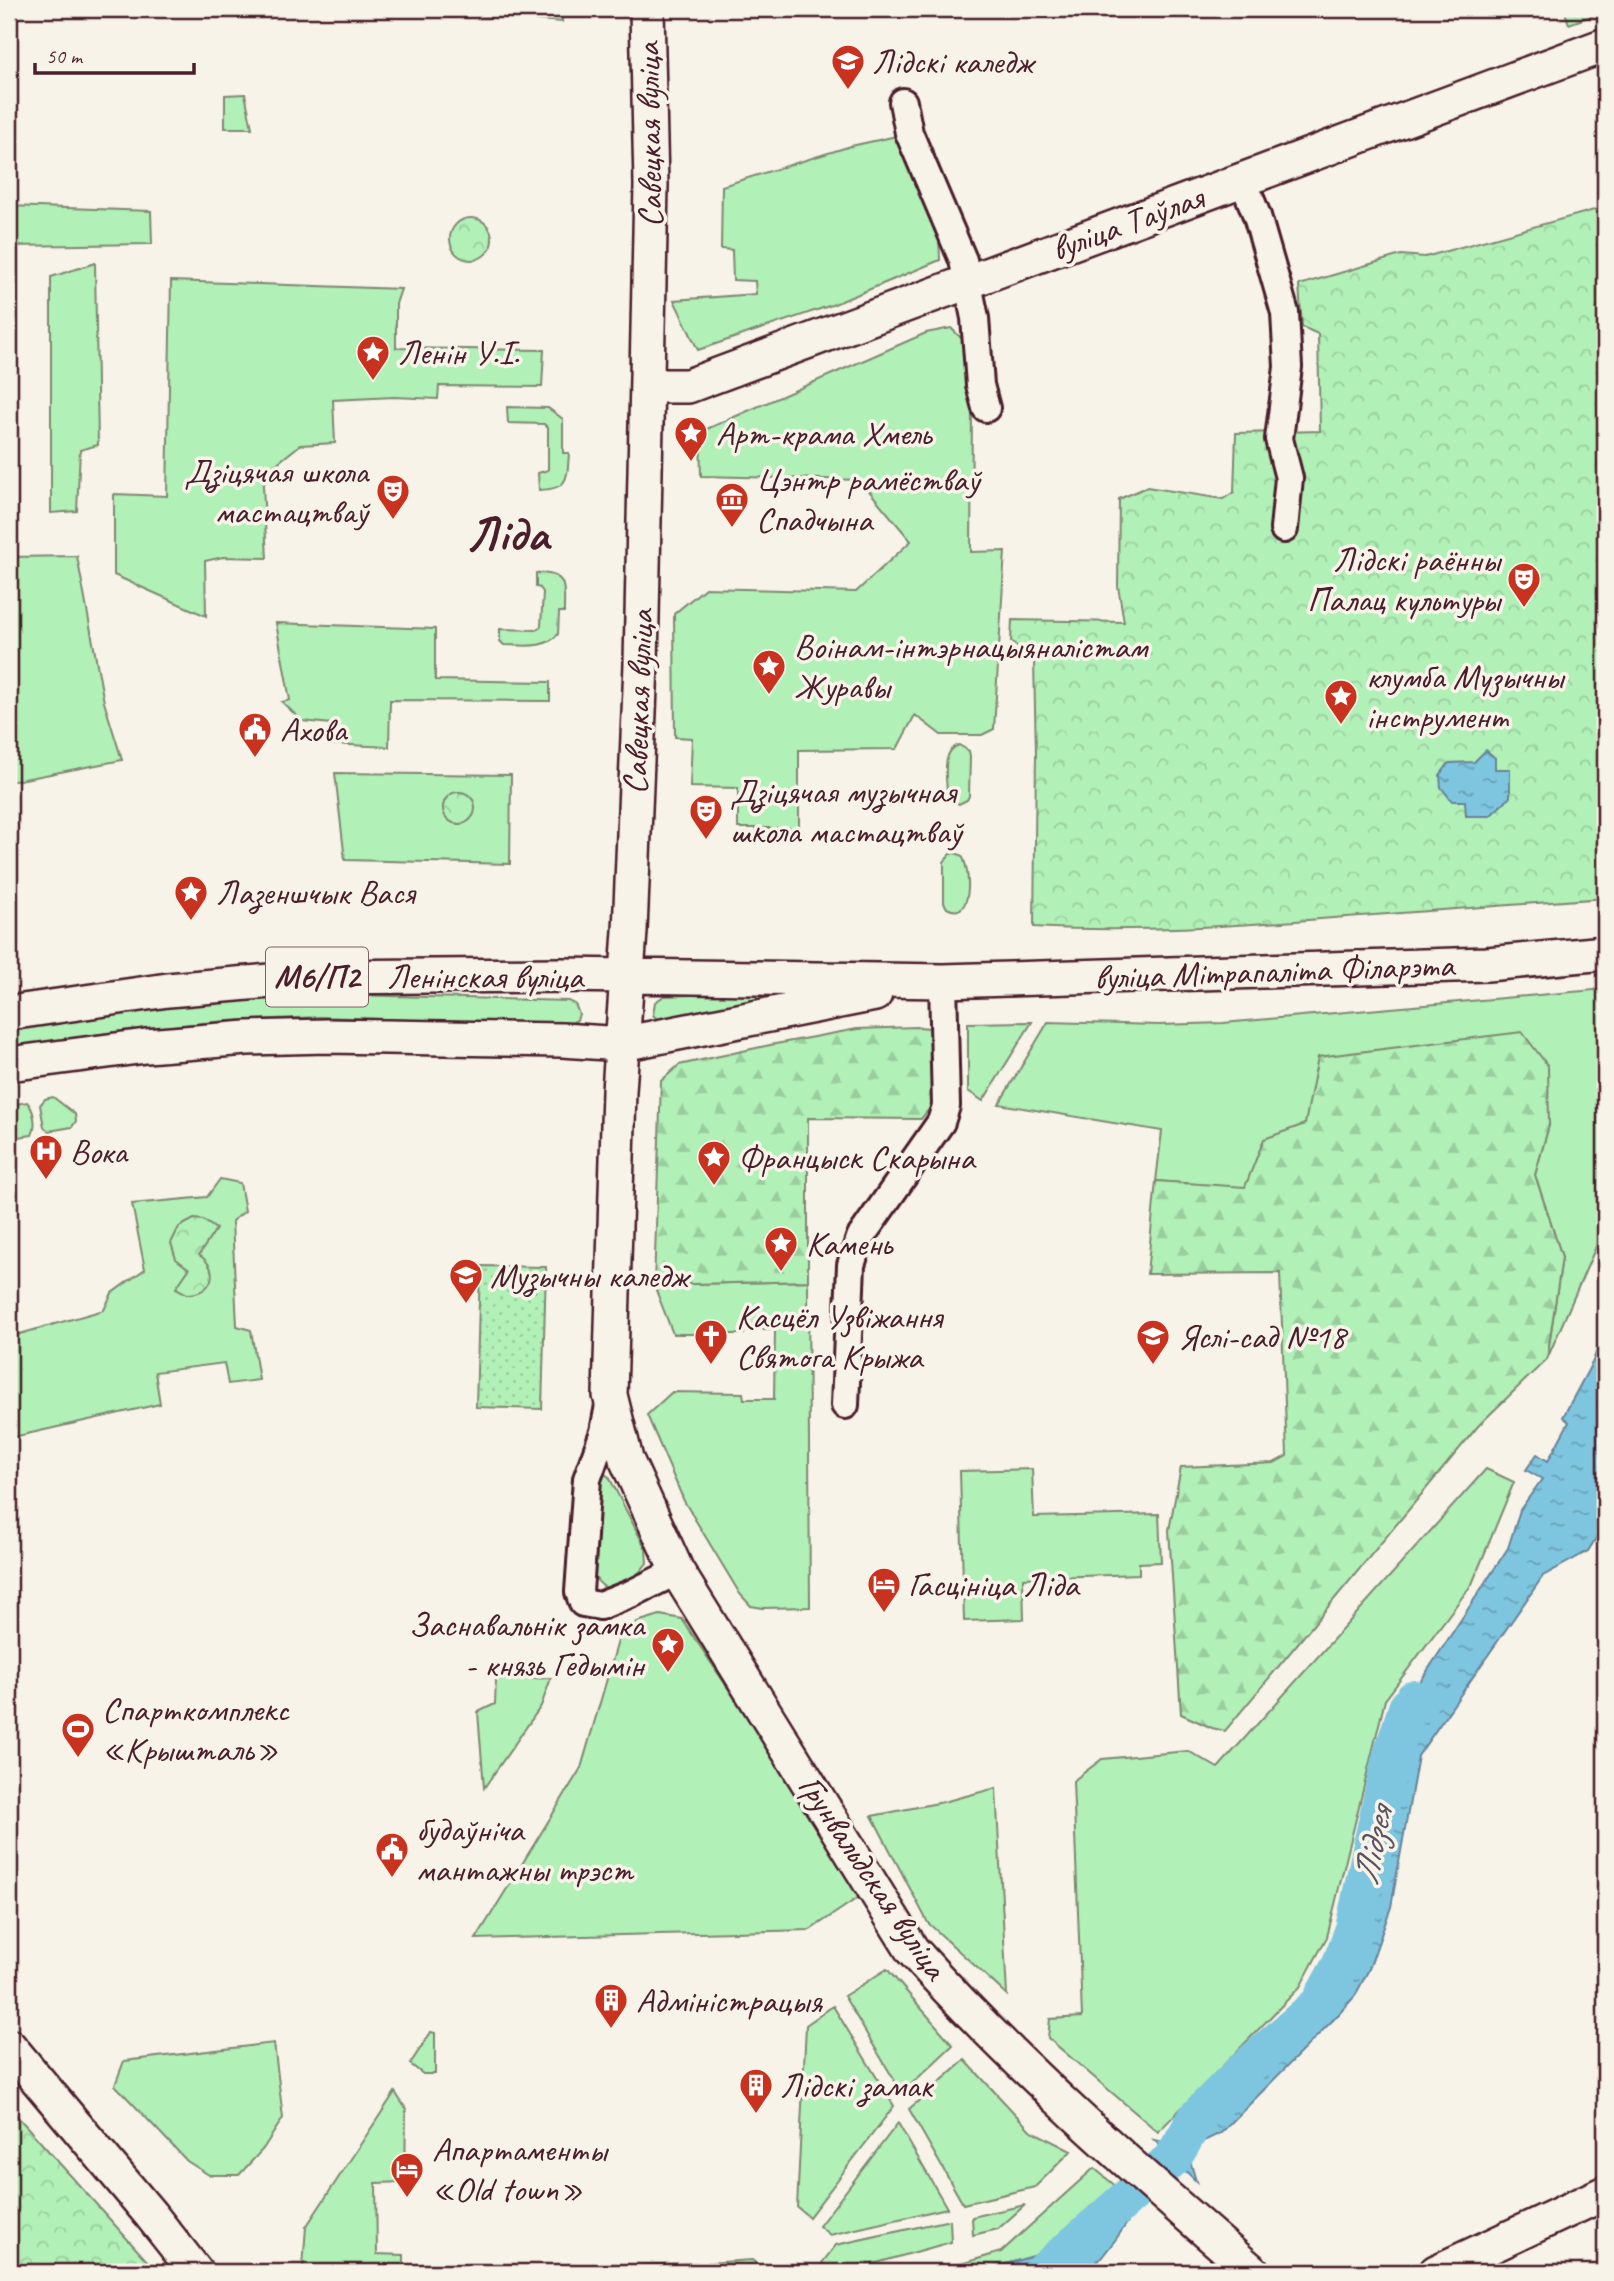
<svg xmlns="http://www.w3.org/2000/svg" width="1614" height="2281" font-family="Caveat,sans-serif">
<defs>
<pattern id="forest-firs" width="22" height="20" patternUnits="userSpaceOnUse" patternTransform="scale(1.75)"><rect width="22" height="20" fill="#b1f0b7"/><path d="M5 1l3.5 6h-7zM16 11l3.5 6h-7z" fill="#9acd9e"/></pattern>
<pattern id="park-crowns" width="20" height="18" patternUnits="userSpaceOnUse" patternTransform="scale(1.75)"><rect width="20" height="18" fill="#b1f0b7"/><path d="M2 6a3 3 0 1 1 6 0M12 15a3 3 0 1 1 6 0" fill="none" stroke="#9acd9e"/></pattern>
<pattern id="garden-dots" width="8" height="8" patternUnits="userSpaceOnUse" patternTransform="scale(1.75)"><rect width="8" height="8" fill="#b1f0b7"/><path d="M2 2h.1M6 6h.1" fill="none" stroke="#9acd9e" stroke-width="1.8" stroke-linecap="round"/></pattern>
<pattern id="water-ripples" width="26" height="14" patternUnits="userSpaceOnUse" patternTransform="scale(1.75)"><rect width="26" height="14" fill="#7ec6df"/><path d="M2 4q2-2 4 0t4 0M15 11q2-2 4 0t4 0" fill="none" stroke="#69a0b5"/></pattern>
</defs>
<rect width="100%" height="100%" fill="#f7f3e8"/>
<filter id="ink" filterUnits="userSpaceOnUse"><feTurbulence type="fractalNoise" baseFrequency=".0143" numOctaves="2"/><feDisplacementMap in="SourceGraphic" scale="14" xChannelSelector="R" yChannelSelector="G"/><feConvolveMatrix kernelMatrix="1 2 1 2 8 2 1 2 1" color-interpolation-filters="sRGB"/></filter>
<g filter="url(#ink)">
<path fill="#b1f0b7" stroke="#7e8871" stroke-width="2" d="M395 9H563L562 22Z
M1564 9H1605V11L1569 24Z
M245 94 252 128H225V95Z
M897 136 939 236 940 260 832 305 698 350 674 300 756 294 755 281 733 280 732 250 721 249 722 186 851 146Z
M9 206 151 211 152 244 9 246Z
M95 263 98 445 80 450 77 511 51 513V277Z
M171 281 401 289 396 304V348L544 350 542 387 439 386 438 399 394 397 333 400 335 443 300 445 275 465 263 486 267 558 223 557 205 561 206 616 114 575V494L167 496Z
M951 328 963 340 972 408 971 552 1005 551 994 729 982 735H941L915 715 897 749 799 750V828H738V788L690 787 692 738 675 737 674 614 705 588 856 592 911 541 860 480 701 476 700 432 926 333Z
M507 407 548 408 563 419V453H569C567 479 569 489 539 490L538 473 548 470V428L544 424 508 423Z
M77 556 104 702 122 760 9 782V557Z
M536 573C568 573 564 585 564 612H559L558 634C545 650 523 645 504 645L500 641V629L536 630 541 626 543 592 540 588 536 587Z
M276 623 435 629V680L550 682V701L390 700 389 747 330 744 331 724 302 721 282 702 290 700Z
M959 745 969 751 970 756 969 796 967 800 959 804 950 800 947 795C947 779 940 751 959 745Z
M335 773 511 775 510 864 345 860Z
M955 853 961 855C970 864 975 923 947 908L944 903V862L950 854Z
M849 989 664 1022 657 1019 653 1015 655 1002 664 996Z
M1605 989V1226L1547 1359 1562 1257 1535 1175 1549 1125 1305 1124 1264 1140 1245 1188 1156 1181 1162 1131 999 1104 1048 1022 1159 1025 1223 1023Z
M319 994 568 1001 575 1004 579 1014 577 1020 567 1025 320 1017 227 1021 130 1030 9 1047V1030L19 1028 125 1011 224 1000Z
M1032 1022 983 1101 968 1091V1023Z
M53 1097 75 1114 76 1121 72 1127 49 1131 44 1127 40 1105 45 1099Z
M27 1102C34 1109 37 1126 32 1135L11 1138 9 1130 16 1104Z
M220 1179 240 1183 245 1211 232 1221 237 1326 251 1330 259 1380 228 1384 224 1363 155 1372 160 1404 9 1438V1337L104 1310 112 1293 145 1269 132 1204 207 1197Z
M808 1281 810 1607 763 1608 751 1606 740 1594 684 1501 647 1415 672 1392 743 1393 744 1399H774L775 1329H744V1334H673L654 1285Z
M1032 1469 1034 1517 1159 1514 1161 1562 1139 1563V1574L1023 1578 1024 1619 964 1621 960 1471Z
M1486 1469 1514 1482 1472 1584 1385 1700 1327 1937 1300 1987 1158 2132 1048 2038 1050 2019 1082 2017 1073 1781 1102 1759 1188 1751 1218 1768Z
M605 1474 609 1477 646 1549 647 1563C634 1580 611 1604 595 1577L601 1477Z
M660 1615 682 1619 751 1723 859 1897 810 1930 476 1939 581 1768 620 1634 637 1622Z
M551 1678 541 1706 484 1788 478 1712 495 1704 496 1679Z
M996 1788 1007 1995 928 1923 872 1816 943 1802Z
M887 1969 953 2045 902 2093 844 1996Z
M833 2006 894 2106 809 2217 797 2207 806 2025Z
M431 2032 435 2033V2074H423L410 2064Z
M274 2043 283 2118 263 2149 239 2175H209L187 2161 115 2085 124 2061Z
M965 2060 1030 2130 1071 2151 1035 2187 963 2204 909 2109Z
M395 2092 406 2109 405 2182 376 2183 377 2254 404 2255V2272H306L303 2266 306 2227Z
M898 2123 947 2208 830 2235 819 2226Z
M1094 2168 1118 2188 1093 2215 1034 2256 977 2272H934L1001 2252Z
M1025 2205 998 2229 973 2235 972 2217Z
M950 2220 951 2242 845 2272H835L822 2263 836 2245Z
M752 2260 767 2272H709L708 2263Z
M696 2263V2272H643L642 2265Z"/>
<path fill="url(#forest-firs)" stroke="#7e8871" stroke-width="2" d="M916 1027 932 1028 935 1102 921 1119 808 1118V1281L654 1285 661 1081 679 1065 770 1045 857 1029Z
M1522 1032 1548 1066 1549 1125 1535 1175 1562 1257 1547 1359 1479 1425 1225 1731 1212 1728 1181 1714 1169 1530 1181 1467 1274 1463 1287 1456 1280 1273 1147 1274 1156 1181 1245 1187 1264 1139 1305 1124 1318 1057Z"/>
<path fill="url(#park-crowns)" stroke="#7e8871" stroke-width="2" d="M1605 207V898C1515 905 1424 911 1333 918 1234 926 1134 933 1034 927L1036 755 1034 662 1011 641 1012 620 1124 622 1118 586 1119 499 1147 487 1223 499 1234 492 1236 433 1320 431 1318 334 1302 327 1299 285 1401 255 1425 257Z
M450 239a21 21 0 1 1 42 0a21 21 0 1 1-42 0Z
M443 808a16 16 0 1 1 32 0a16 16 0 1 1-32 0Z
M194 1219 203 1220 216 1229 199 1255C221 1269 213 1294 187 1294L176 1288 189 1269 176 1259 171 1243 179 1227Z
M9 2107 157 2272H9Z"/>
<path fill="url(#garden-dots)" stroke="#7e8871" stroke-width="2" d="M480 1266 546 1267 542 1409 476 1407Z"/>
<path fill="url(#water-ripples)" stroke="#698397" stroke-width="2" d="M1486 750 1495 758V769H1510V797L1490 816H1466L1465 801H1452L1441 787 1440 775 1449 763 1474 762Z
M1605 1327V1524L1588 1551 1543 1576 1418 1756 1391 1907 1369 1969 1355 1996 1338 2015 1221 2133 1193 2146 1189 2157 1196 2181 1154 2140 1174 2144 1329 1991 1357 1929 1401 1711 1508 1548 1520 1510 1542 1479 1526 1470 1537 1454 1548 1461 1569 1422 1563 1417 1593 1361Z
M1133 2194 1138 2207 1116 2239 1090 2272H977L1034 2256 1090 2224 1124 2196Z"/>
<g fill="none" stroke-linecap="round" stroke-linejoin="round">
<path stroke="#7ec6df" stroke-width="38" d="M1043 2272 1173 2158 1197 2117 1244 2070 1319 2004 1340 1966 1354 1929 1390 1761 1407 1708 1414 1699"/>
<defs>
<path id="minor" d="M903 102 909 133 963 260 975 318 980 385 986 408
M1243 180 1257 216 1285 313 1288 367 1279 439 1289 478 1284 529
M610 1400 604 1432 587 1479 579 1592 583 1603 600 1606 633 1593 677 1571
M845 1405 851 1265 860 1238 941 1122 946 1106 943 981"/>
<path id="major" d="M647 9 651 185 641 664 630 931 619 1091 610 1395 626 1459 677 1571 912 1950C1017 2067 1135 2170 1253 2272
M647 386H688L1605 45
M9 1013 168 990 316 977 563 975 943 981 1487 964 1605 953
M9 1064 146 1046 247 1038 327 1036 562 1040 622 1044 875 994
M9 2046 151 2215 196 2272
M1436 2272 1605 2193"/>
</defs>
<use href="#minor" stroke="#4a1f2b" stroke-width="32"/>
<use href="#major" stroke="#4a1f2b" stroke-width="38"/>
<use href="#minor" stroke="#f7f3e8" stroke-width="26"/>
<use href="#major" stroke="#f7f3e8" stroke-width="33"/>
</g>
</g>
<defs>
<symbol id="university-pin" viewBox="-11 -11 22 30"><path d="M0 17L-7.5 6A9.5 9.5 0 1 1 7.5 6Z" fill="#c8321e" stroke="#f7f3e8"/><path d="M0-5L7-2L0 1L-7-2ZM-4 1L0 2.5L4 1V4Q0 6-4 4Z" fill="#fff"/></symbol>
<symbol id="sight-pin" viewBox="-11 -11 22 30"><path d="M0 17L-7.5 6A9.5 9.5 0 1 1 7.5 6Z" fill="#c8321e" stroke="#f7f3e8"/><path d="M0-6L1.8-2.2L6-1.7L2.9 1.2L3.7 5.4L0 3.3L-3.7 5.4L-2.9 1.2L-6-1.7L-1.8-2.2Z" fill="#fff"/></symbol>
<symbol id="theatre-pin" viewBox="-11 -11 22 30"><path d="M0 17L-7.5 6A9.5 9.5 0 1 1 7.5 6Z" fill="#c8321e" stroke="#f7f3e8"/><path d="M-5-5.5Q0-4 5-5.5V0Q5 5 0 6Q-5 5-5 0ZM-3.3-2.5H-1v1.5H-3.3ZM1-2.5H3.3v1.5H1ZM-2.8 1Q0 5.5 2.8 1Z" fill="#fff"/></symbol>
<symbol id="museum-pin" viewBox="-11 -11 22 30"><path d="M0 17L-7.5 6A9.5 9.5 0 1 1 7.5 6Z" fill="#c8321e" stroke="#f7f3e8"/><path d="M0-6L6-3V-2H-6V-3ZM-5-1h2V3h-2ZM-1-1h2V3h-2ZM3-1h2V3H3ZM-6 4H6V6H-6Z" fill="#fff"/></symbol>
<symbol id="civic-pin" viewBox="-11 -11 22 30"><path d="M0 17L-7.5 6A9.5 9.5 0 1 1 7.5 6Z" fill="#c8321e" stroke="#f7f3e8"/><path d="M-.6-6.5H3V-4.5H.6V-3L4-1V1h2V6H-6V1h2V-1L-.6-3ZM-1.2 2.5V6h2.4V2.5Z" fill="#fff"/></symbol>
<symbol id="hospital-pin" viewBox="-11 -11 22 30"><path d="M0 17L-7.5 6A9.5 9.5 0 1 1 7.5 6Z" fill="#c8321e" stroke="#f7f3e8"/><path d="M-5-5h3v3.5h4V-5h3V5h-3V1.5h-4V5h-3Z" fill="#fff"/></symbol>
<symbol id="church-pin" viewBox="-11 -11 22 30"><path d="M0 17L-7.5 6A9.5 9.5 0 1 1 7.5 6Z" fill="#c8321e" stroke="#f7f3e8"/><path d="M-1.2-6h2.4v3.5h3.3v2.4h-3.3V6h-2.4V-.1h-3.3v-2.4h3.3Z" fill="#fff"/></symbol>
<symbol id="school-pin" viewBox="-11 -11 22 30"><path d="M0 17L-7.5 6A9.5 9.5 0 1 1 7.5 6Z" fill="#c8321e" stroke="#f7f3e8"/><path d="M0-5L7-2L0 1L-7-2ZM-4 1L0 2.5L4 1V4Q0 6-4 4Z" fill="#fff"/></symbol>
<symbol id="hotel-pin" viewBox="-11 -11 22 30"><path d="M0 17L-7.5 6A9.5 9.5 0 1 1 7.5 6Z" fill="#c8321e" stroke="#f7f3e8"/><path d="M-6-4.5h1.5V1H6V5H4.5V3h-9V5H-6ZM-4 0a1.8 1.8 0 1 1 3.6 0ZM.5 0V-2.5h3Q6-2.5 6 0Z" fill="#fff"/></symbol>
<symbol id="stadium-pin" viewBox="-11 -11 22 30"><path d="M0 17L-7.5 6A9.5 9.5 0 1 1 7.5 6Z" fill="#c8321e" stroke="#f7f3e8"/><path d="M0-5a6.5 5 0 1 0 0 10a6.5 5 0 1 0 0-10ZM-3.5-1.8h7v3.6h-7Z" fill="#fff"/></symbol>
<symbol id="building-pin" viewBox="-11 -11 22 30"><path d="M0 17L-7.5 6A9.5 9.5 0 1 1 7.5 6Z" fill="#c8321e" stroke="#f7f3e8"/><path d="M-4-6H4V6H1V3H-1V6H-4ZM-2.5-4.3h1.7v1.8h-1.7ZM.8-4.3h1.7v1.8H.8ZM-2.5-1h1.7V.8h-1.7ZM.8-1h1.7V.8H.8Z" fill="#fff"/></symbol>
</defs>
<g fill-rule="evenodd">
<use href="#university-pin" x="829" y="42" width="38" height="52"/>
<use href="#sight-pin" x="354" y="333" width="38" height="52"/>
<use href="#sight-pin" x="672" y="414" width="38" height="52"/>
<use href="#theatre-pin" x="374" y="472" width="38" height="52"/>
<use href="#museum-pin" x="713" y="480" width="38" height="52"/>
<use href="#theatre-pin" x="1505" y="560" width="38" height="52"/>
<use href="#sight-pin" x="750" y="647" width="38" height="52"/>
<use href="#sight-pin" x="1322" y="677" width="38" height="52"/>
<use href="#civic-pin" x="236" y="710" width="38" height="52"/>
<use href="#theatre-pin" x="687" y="792" width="38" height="52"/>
<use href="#sight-pin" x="172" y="873" width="38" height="52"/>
<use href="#hospital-pin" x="27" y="1132" width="38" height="52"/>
<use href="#sight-pin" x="695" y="1138" width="38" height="52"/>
<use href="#sight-pin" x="762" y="1224" width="38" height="52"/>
<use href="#university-pin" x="447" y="1256" width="38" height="52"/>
<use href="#church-pin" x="692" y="1317" width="38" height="52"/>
<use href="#school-pin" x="1134" y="1317" width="38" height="52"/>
<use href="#hotel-pin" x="865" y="1565" width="38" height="52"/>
<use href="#sight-pin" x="649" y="1625" width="38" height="52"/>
<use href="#stadium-pin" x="59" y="1710" width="38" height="52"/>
<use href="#civic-pin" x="373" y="1830" width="38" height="52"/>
<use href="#building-pin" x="592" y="1981" width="38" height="52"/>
<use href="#building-pin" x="737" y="2066" width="38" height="52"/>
<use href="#hotel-pin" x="388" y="2150" width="38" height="52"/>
</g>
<g text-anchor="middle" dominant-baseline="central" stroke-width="7" stroke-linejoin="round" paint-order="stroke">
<rect fill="#f7f3e8" stroke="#7e5f64" stroke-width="2" x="266" y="947.5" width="102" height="59" rx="5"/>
<g font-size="33" font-weight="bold" fill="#4a1f2b">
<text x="317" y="977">М6/П2</text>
</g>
<g font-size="35" fill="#4a1f2b" stroke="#f7f3e8" text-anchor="start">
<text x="872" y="61">Лідскі каледж</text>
<text x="398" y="352">Ленін У.І.</text>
<text x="716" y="433">Арт-крама Хмель</text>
<text x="368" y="471" text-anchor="end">Дзіцячая школа<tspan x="368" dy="40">мастацтваў</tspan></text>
<text x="756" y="479">Цэнтр рамёстваў<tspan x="756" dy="40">Спадчына</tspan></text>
<text x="1500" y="559" text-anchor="end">Лідскі раённы<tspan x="1500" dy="40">Палац культуры</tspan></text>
<text x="794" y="646">Воінам-інтэрнацыяналістам<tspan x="794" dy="40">Журавы</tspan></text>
<text x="1366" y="676">клумба Музычны<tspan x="1366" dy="40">інструмент</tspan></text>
<text x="280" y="729">Ахова</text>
<text x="730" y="791">Дзіцячая музычная<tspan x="730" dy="40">школа мастацтваў</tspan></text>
<text x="216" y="892">Лазеншчык Вася</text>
<text x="70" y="1151">Вока</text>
<text x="738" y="1157">Францыск Скарына</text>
<text x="806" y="1243">Камень</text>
<text x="490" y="1275">Музычны каледж</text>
<text x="736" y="1316">Касцёл Узвіжання<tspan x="736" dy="40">Святога Крыжа</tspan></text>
<text x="1178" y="1336">Яслі-сад №18</text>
<text x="908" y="1584">Гасцініца Ліда</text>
<text x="644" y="1624" text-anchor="end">Заснавальнік замка<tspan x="644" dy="40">- князь Гедымін</tspan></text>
<text x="102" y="1709">Спарткомплекс<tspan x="102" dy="40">«Крышталь»</tspan></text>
<text x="416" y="1829">будаўніча<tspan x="416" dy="40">мантажны трэст</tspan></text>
<text x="636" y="2000">Адміністрацыя</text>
<text x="780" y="2085">Лідскі замак</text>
<text x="432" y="2149">Апартаменты<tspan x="432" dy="40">«Old town»</tspan></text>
</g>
<g font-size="35" fill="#4a1f2b" stroke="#f7f3e8">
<text transform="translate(649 135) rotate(-91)">Савецкая вуліца</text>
<text transform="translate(1127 223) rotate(-20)">вуліца Таўлая</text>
<text transform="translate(638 702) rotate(-88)">Савецкая вуліца</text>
<text transform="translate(1274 971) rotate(-2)">вуліца Мітрапаліта Філарэта</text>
<text x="485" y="976">Ленінская вуліца</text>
<text transform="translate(873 1877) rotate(56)">Грунвальдская вуліца</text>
</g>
<g font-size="37" font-style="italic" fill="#5a5161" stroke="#f7f3e8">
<text transform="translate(1372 1846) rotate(-78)">Лідзея</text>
</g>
<g font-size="49" font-weight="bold" fill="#4a1f2b" stroke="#f7f3e8">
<text x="507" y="534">Ліда</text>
</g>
</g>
<rect width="1614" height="2281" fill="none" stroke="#f7f3e8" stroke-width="35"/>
<rect x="18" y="18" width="1579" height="2246" fill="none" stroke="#4a1f2b" stroke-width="2.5" filter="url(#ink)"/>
<path d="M35 63v10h159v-10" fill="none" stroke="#4a1f2b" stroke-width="3.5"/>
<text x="46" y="63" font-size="21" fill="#4a1f2b" stroke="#f7f3e8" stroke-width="5" paint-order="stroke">50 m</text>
</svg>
